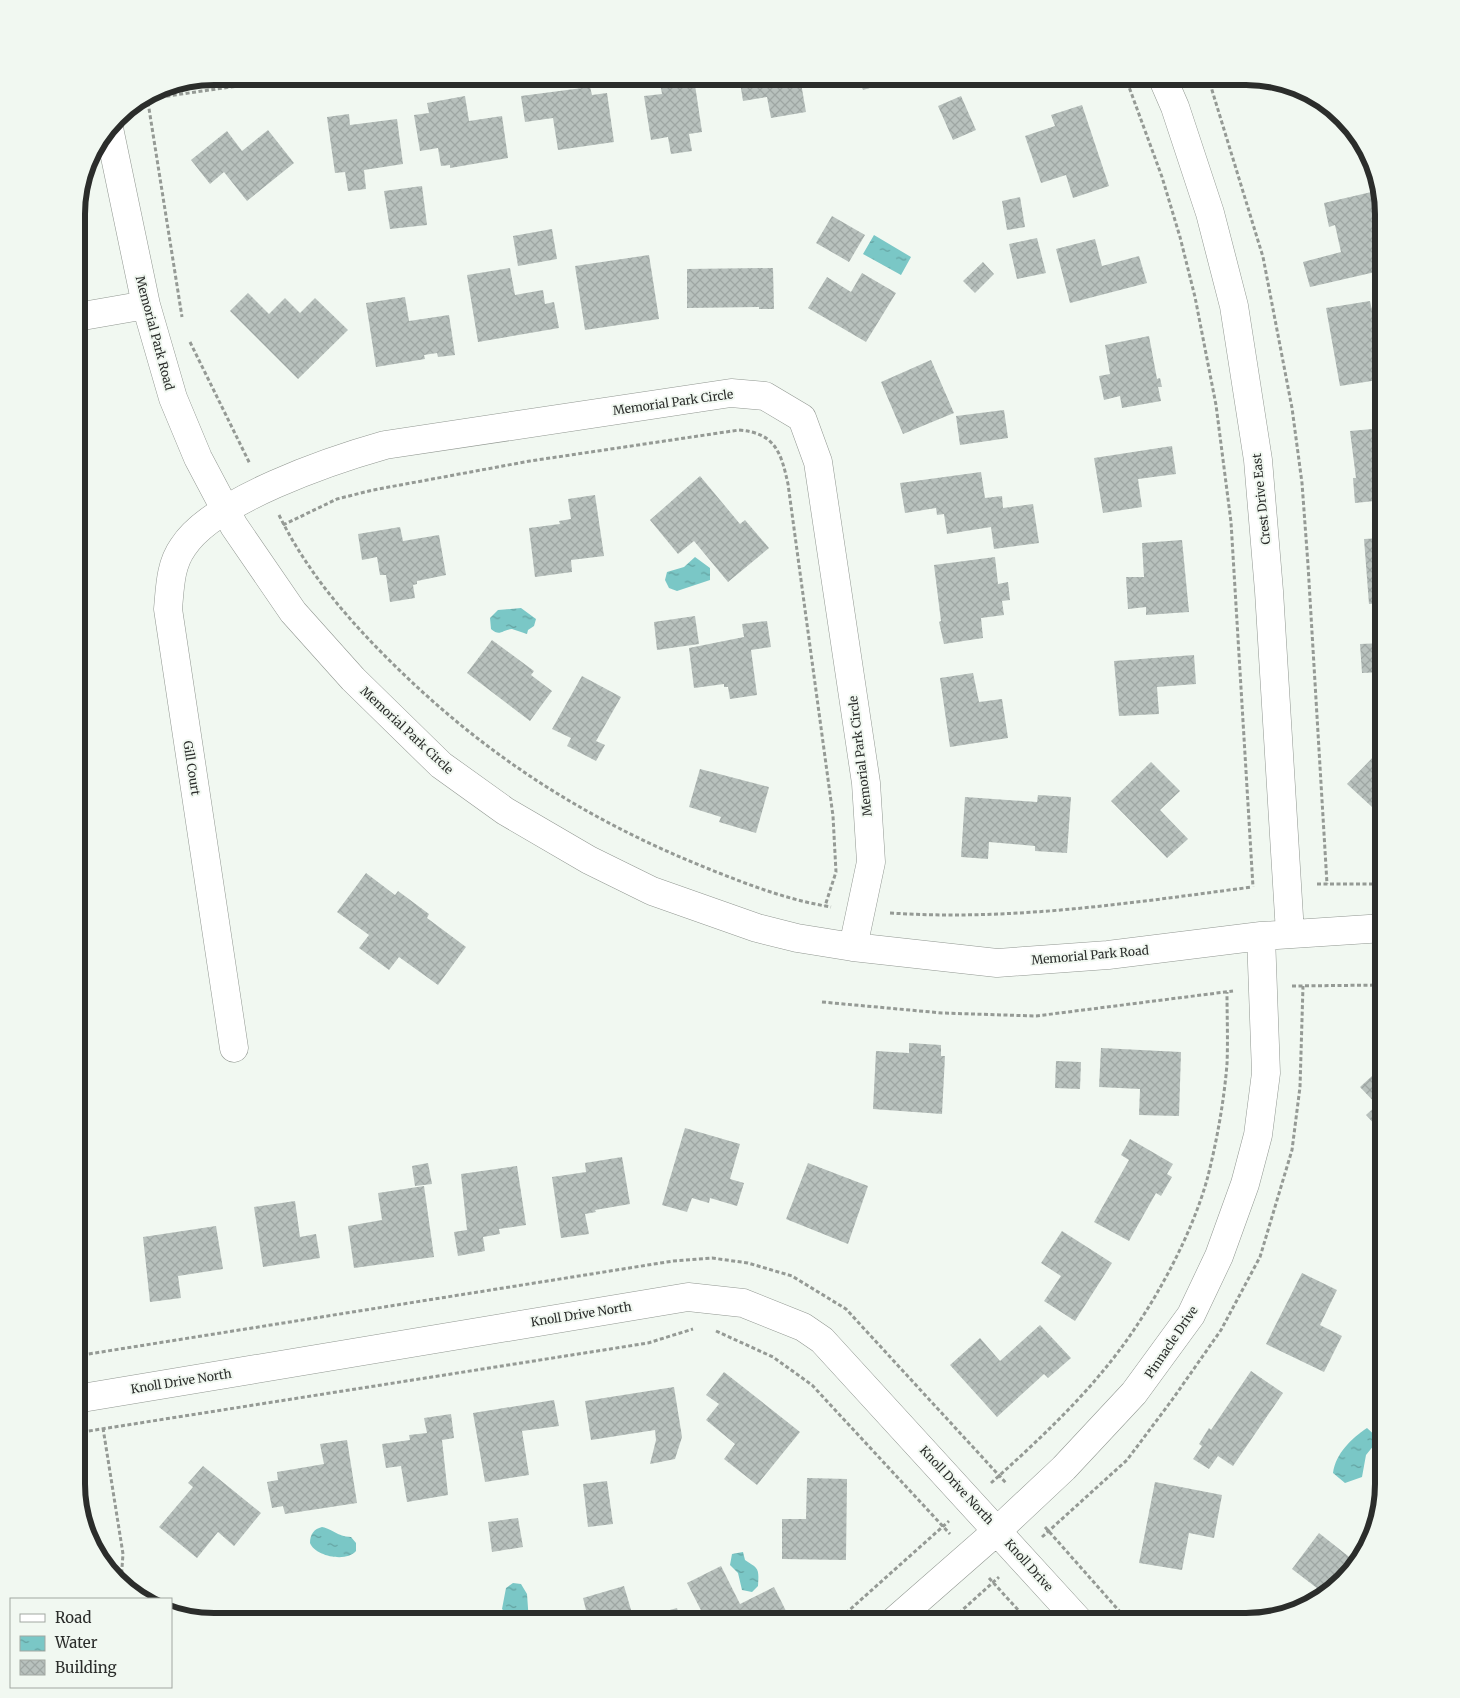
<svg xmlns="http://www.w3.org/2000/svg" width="1460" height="1698" font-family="Merriweather,serif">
<defs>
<pattern id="water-ripples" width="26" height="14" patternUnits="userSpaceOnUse" patternTransform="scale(1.25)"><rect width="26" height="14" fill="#7ac7c6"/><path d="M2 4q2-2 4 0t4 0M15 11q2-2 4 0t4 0" fill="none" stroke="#64a2a1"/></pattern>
<pattern id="building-cross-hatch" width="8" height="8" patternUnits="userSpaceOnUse" patternTransform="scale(1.25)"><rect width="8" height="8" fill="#b8c1bd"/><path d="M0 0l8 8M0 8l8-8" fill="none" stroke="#9ea6a3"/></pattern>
</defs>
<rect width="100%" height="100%" fill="#f1f8f1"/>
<path fill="url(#water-ripples)" d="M874 235 911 257 901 275 863 254Z
M695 557 710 568V580L677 591 669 588 665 580 667 572 684 567Z
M521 608 536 619 534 626 528 630 527 634 512 629C502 630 500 637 491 629L490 618 498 610Z
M1367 1428 1379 1439 1366 1455 1362 1477 1345 1483 1333 1473C1336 1453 1351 1439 1367 1428Z
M322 1527C335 1530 336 1536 351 1537L356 1543V1551C346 1563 315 1556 310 1543 310 1534 314 1529 322 1527Z
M743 1552 745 1560C759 1569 759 1568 758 1586L752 1592 742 1590 738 1573 730 1565 732 1554Z
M513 1583 521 1584 527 1594 529 1622H509L507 1614 502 1609 506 1588Z
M310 1610C319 1610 323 1615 328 1622H302L305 1613Z"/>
<path fill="url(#building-cross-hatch)" d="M659 76H698L699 84 695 85 702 132 689 134 692 151 671 154 668 137 651 140 644 96 662 94Z
M739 76H813V81L801 83 806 112 771 118 767 97 743 101Z
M858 76H907V77L863 90Z
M590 87 592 95 607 93 614 142 558 150 553 118 525 122 521 96Z
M465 96 469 121 502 116 508 158 450 168V165L441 166 438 148 420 151 414 115 429 113 427 103Z
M961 96 976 130 953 140 938 106Z
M1082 105 1109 186 1073 198 1066 175 1041 183 1025 136 1055 126 1051 115Z
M349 114 350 125 397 119 403 164 364 170 366 189 348 191 345 172 335 173 327 117Z
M268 130 294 163 247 201 224 172 210 184 191 160 227 131 242 151Z
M422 186 427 225 390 229 384 191Z
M1380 190 1384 219 1375 221 1384 255V270L1310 287 1303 262 1341 252 1335 225 1329 227 1324 203Z
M1020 197 1025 227 1007 230 1002 201Z
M832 216 865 235 849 262 816 243Z
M552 229 557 259 518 266 513 236Z
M1037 238 1046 273 1017 279 1009 244Z
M1095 239 1102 266 1139 256 1147 283 1070 303 1056 249Z
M649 255 659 319 585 330 575 266Z
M983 262 994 274 975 293 963 281Z
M510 268 515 295 543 290 545 304 554 302 559 328 478 342 467 275Z
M773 268 774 309H759V307L687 308V269Z
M862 273 896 293 866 342 808 308 827 277 851 292Z
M248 293 269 314 285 298 300 313 315 298 348 330 298 379 230 311Z
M405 297 409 321 449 315 455 355 438 357 437 353 424 355 425 359 376 367 366 303Z
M1370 301 1373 315 1384 313V379L1340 386 1326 308Z
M1149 336 1157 379 1160 378 1162 387H1158L1161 401 1122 408 1120 396 1104 400 1099 376 1110 374 1105 345Z
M931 360 954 413 903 434 881 382Z
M1004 410 1008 438 960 445 956 416Z
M1384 428V500L1355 503 1353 478H1356L1350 431Z
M1172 446 1176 474 1138 479 1142 507 1103 513 1094 458Z
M981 472 985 498 1002 496 1003 508 1033 504 1039 543 994 549 991 527 947 534 944 514 937 515 936 508 905 513 900 483Z
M700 476 740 524 745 520 769 548 728 582 694 541 678 554 650 520Z
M595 495 604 556 571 560 572 572 535 577 529 528 560 524 559 521 571 519 568 499Z
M400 527 403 541 439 535 446 575 417 581V584L413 585 415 598 390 602 386 575H380L377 557 362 560 358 534Z
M1384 538V603L1369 604 1364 539Z
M1182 540 1189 612 1146 615V607L1128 609 1126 577H1144L1142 543Z
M995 557 998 584 1008 582 1010 600 1002 601 1004 615 981 618 983 638 944 644 939 622 941 621 934 565Z
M695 616 699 644 657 650 654 622Z
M767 621 771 647 751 650 757 695 730 699 728 687H724V684L694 688 689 648 744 637 742 624Z
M492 640 534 671 531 675 552 691 530 721 467 673Z
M1384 643V672L1362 673 1360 644Z
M1194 655 1196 684 1157 687 1159 714 1119 716 1114 661Z
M973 673 979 702 1002 699 1008 738 950 747 940 678Z
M582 676 621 697 596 741 605 745 596 761 567 746 571 738 552 729Z
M1379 751 1384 756V818L1347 784Z
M1151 762 1180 791 1160 810 1188 839 1167 858 1111 801Z
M700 769 769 787 756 833 719 822 721 817 689 807Z
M1038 795 1071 797 1067 853 1035 851V846L989 842 988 859 961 857 965 797 1037 802Z
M76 809 83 850 76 851Z
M366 873 395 895 398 891 429 914 427 918 466 947 438 985 399 957 389 970 359 948 369 935 337 912Z
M909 1043 941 1045V1056H945L942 1114 873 1109 876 1051 909 1053Z
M1101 1048 1181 1052 1179 1116 1139 1115 1140 1089 1099 1087Z
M1056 1061 1081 1062 1080 1089 1055 1088Z
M1384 1065V1128L1381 1131 1366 1115 1377 1105 1360 1087Z
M685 1128 740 1144 730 1179 744 1183 737 1206 710 1198 709 1203 692 1198 687 1212 662 1205Z
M1130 1139 1173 1164 1167 1174 1172 1177 1161 1196 1156 1193 1129 1241 1094 1222 1129 1160 1121 1155Z
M622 1157 630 1204 595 1210 596 1212 585 1214 589 1234 561 1238 552 1177 586 1172 585 1163Z
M428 1163 432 1184 415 1186 412 1166Z
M808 1163 868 1186 848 1244 786 1219Z
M517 1166 526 1225 499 1229 500 1234 483 1237 485 1251 458 1256 454 1232 467 1230 461 1174Z
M424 1186 434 1257 354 1268 348 1226 382 1220 378 1193Z
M295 1201 300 1237 316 1234 320 1258 263 1267 254 1207Z
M216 1226 223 1269 178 1276 181 1298 150 1302 143 1237Z
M1062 1231 1112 1263 1075 1321 1044 1301 1061 1276 1041 1263Z
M1302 1273 1337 1290 1320 1325 1342 1336 1324 1372 1266 1344Z
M1040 1325 1071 1358 1048 1378 1044 1374 997 1417 950 1365 980 1338 1000 1361Z
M1251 1371 1283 1393 1233 1466 1218 1456 1209 1469 1193 1459 1202 1446 1199 1444 1209 1428 1211 1430Z
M724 1372 800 1432 757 1485 724 1459 735 1444 706 1420 719 1404 706 1395Z
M674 1387 682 1437 675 1459 650 1464 656 1440 655 1430 591 1440 585 1401Z
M554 1400 559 1426 522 1431 529 1475 485 1482 473 1413Z
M451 1414 454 1438 442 1440 448 1495 407 1502 401 1466 386 1468 382 1444 410 1440 409 1435 427 1433 424 1418Z
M347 1440 357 1503 285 1514 283 1506 272 1508 267 1482 278 1480 277 1472 324 1464 320 1444Z
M203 1466 261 1513 234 1546 218 1532 197 1558 159 1527 193 1487 188 1483Z
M807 1478 847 1479 846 1560 782 1559V1519H806Z
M607 1481 613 1524 588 1527 583 1484Z
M1155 1482 1222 1495 1214 1538 1189 1533 1182 1570 1139 1563Z
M518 1518 523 1547 492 1552 488 1522Z
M1319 1533 1353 1560 1372 1536 1369 1545 1326 1595 1292 1569Z
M721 1566 740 1604 774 1587 786 1611 765 1622H707L687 1583Z
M624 1586 634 1620 677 1608 681 1622H589L583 1598Z"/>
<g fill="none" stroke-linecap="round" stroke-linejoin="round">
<defs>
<path id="minor" d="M1162 77 1175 107 1210 213 1234 306 1258 460 1269 591 1290 933
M109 128 146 305 173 398 198 458 234 526 293 612 353 679 441 765 505 811 589 860 652 891 757 928 797 938 853 947 997 963 1108 955 1261 936 1384 928
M77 317 146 305
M234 1048 168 609C170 588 170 565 183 547 213 500 332 460 385 445L731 393 765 396 802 418 818 462 866 783 871 862 853 947
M76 1399 688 1297 743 1303 803 1327 822 1340 1080 1622
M893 1622 998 1530 1064 1468 1134 1393 1191 1315 1219 1256 1245 1184 1258 1135 1266 1073 1261 936"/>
</defs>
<use href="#minor" stroke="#919791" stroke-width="29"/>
<path stroke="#959a95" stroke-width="3" stroke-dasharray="4 2.5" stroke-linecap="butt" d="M1125 76 1162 177 1180 237 1195 297 1216 405 1231 522 1253 887
M1208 77 1263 257 1292 408 1302 483 1308 565 1327 884
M147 96 182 317
M147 99 307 76
M190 342 250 464
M279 515C306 570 345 616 388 659 483 754 584 819 709 869 749 885 788 900 831 907
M283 525 337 499 373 490 530 461 739 430C775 433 781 452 788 484L833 816 836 872 825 906
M1317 884H1384
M890 913C1014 921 1130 903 1252 887
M1292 986 1384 985
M822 1002 942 1013 1036 1016 1233 991
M716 1331 773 1357 812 1385 950 1534
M76 1356 673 1261 712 1258 748 1263 792 1276 846 1309 1006 1483
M103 1428 123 1554 121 1581
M76 1433 648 1343 693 1329
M991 1483C1030 1448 1070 1411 1103 1371 1146 1320 1191 1240 1208 1176 1217 1140 1224 1101 1227 1064 1228 1040 1227 1016 1227 992
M1045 1527 1129 1622
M1042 1537 1127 1460 1172 1400 1221 1330 1260 1257 1292 1150 1300 1087 1303 986
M989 1578 1029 1622
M836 1622 949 1521
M949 1622 999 1577"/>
<use href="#minor" stroke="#fff" stroke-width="28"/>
</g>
<g text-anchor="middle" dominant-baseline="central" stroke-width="4" stroke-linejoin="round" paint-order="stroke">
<g font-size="12" fill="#2b2d2b" stroke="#f1f8f1">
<text transform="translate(155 333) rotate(75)">Memorial Park Road</text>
<text transform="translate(673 402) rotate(-8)">Memorial Park Circle</text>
<text transform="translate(1261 499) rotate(-96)">Crest Drive East</text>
<text transform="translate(407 730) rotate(43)">Memorial Park Circle</text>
<text transform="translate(860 756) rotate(-97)">Memorial Park Circle</text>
<text transform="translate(192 768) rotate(81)">Gill Court</text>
<text transform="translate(1090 955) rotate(-5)">Memorial Park Road</text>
<text transform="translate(581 1314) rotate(-9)">Knoll Drive North</text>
<text transform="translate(1171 1342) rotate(-56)">Pinnacle Drive</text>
<text transform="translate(181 1381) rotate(-9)">Knoll Drive North</text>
<text transform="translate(957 1485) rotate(47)">Knoll Drive North</text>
<text transform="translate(1029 1565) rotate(48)">Knoll Drive</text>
</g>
</g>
<path d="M0 0H1460V1698H0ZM214 85H1246A129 129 0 0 1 1375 214V1484A129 129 0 0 1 1246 1613H214A129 129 0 0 1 85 1484V214A129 129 0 0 1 214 85Z" fill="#f1f8f1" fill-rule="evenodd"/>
<path fill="none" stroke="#2b2d2b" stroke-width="6" d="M214 85H1246A129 129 0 0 1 1375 214V1484A129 129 0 0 1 1246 1613H214A129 129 0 0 1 85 1484V214A129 129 0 0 1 214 85Z"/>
<rect x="10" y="1598" width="162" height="90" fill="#f1f8f1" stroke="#a2a7a2"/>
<rect x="20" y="1614" width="25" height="8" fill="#ffffff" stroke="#a2a7a2"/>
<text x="55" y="1623" font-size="15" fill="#2b2d2b">Road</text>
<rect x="20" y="1636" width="25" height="15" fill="url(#water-ripples)" stroke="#a2a7a2"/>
<text x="55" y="1648" font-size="15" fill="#2b2d2b">Water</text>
<rect x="20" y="1660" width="25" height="15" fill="url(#building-cross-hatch)" stroke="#a2a7a2"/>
<text x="55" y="1673" font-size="15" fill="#2b2d2b">Building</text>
</svg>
